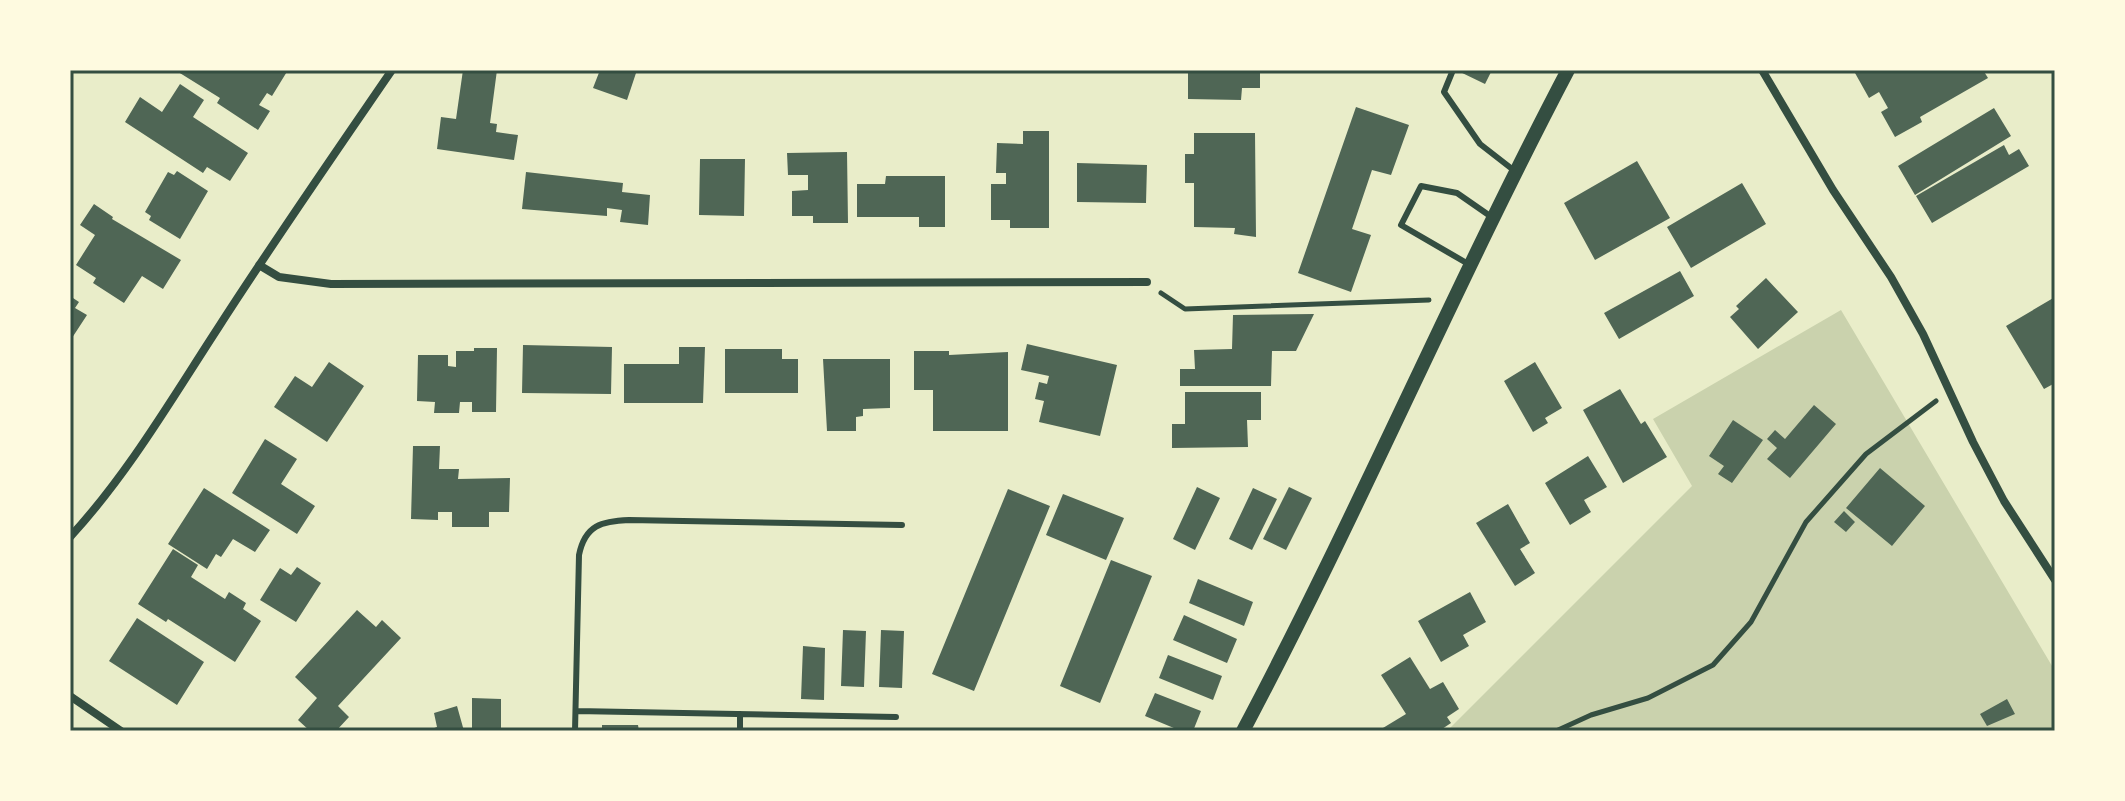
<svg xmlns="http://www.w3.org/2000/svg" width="2125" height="801" font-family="'Work Sans',sans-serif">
<rect width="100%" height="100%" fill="#e9edc9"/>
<path fill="#cad2ad" d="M1841 310 2055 671V731H1447L1692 486 1653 419Z"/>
<path fill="#4f6655" d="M175 70H288L272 96 267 93 259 105 270 111 258 130 217 103 220 98Z
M463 70H497L490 123 497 124 496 132 518 135 514 160 437 149 441 117 456 119Z
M600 70H637L627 100 593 88Z
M1188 70H1260V88H1242L1241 100 1188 99Z
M1456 70H1492L1485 84Z
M1859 70H1983L1988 78 1920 117 1922 122 1895 137 1881 112 1888 108 1879 92 1869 98 1855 73Z
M180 84 204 100 193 117 248 153 230 181 207 167 203 173 125 122 140 97 162 112Z
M1356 107 1409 125 1391 175 1372 170 1352 229 1371 235 1351 292 1298 273Z
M1994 108 2011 136 1915 195 1898 166Z
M1023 131H1049V228H1010V220H991V184H1006V173H996L997 143 1023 144Z
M1194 133H1255L1256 237 1234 234 1235 228 1194 227V183H1185V154H1194Z
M2004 145 2009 155 2019 149 2029 166 1932 223 1916 196Z
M847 152 848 223H813V216H792V191L808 190V175H788L787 153Z
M700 159H745L744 216 699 215Z
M1637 161 1670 218 1595 260 1564 203Z
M1077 163 1147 165 1146 203 1077 202Z
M177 171 208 191 180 239 149 220 151 216 145 212 168 172 174 175Z
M526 172 623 183 622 192 650 195 648 225 620 222 622 210 607 208V216L522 209Z
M886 176H945V227H919V217H857V184H885Z
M1742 183 1766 224 1691 268 1667 227Z
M94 204 113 217 112 219 181 260 163 289 142 276 124 303 93 283 96 278 76 265 95 235 80 225Z
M1680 271 1694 296 1619 339 1604 313Z
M1766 278 1798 312 1758 349 1730 317 1739 309 1736 306Z
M70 296 79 302 75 308 87 315 70 341Z
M2055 297V383L2044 389 2006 326Z
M1314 314 1296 351H1272L1271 386H1180V369H1195L1194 350 1232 349 1233 315Z
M1027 344 1117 365 1100 436 1039 422 1044 401 1035 399 1039 382 1047 384 1049 376 1021 370Z
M523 345 612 347 611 394 522 393Z
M679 347H705L703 403H624V364H679Z
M474 348H497L496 412H472V402H460L459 413H434L435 402 417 401 418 355H448V366L456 367V351H474Z
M725 349H782V359H798V393H725Z
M914 351H949V355L1008 352V431H933V390H914Z
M823 359H890V408L863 409V416L856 417V431H827Z
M329 362 364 386 327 442 274 407 295 376 312 387Z
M1535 362 1562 408 1545 418 1548 423 1533 432 1504 381Z
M1620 389 1641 424 1645 421 1667 457 1623 483 1583 410Z
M1185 392H1261V420H1247L1248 447 1172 448V424H1185Z
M1814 405 1836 424 1790 478 1767 459 1777 448 1767 439 1775 430 1785 439Z
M1733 420 1763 440 1732 483 1718 474 1724 466 1709 456Z
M265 439 297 459 281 484 315 506 297 534 232 493Z
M413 446H440L439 469H459L458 479 510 478 509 512H489V527H452V512H438V520L411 519Z
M1588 456 1607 487 1584 500 1591 512 1570 525 1545 483Z
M1880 468 1925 506 1892 546 1846 508Z
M1197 487 1220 498 1195 550 1173 539Z
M1289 487 1312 498 1286 550 1263 539Z
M204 488 270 530 255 552 233 539 221 557 216 554 207 569 168 544Z
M1253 488 1277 499 1252 550 1229 539Z
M1008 489 1050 506 974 691 932 674Z
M1063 494 1124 518 1106 560 1046 535Z
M1508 504 1530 543 1520 549 1535 573 1515 586 1476 523Z
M1844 511 1855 522 1846 532 1834 522Z
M173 549 198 565 191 577 225 599 229 592 246 603 243 609 261 621 235 662 168 619 166 622 138 604Z
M1111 560 1152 576 1100 703 1060 686Z
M297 567 321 583 296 622 260 600 280 568 291 575Z
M1198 579 1253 602 1244 626 1189 603Z
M1470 592 1486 622 1463 635 1469 646 1441 662 1418 621Z
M357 610 376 627 382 620 401 638 338 706 349 717 336 731H310L298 720 317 698 295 677Z
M1184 615 1237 639 1227 663 1173 640Z
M137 618 204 662 177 705 109 661Z
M843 630 866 631 864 687 841 686Z
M881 630 904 631 902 688 879 687Z
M803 646 825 648 824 700 801 699Z
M1168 655 1222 676 1213 700 1159 678Z
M1410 657 1430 689 1443 682 1459 709 1447 717 1451 723 1439 731H1378L1406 714 1381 675Z
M1155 693 1201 711 1193 731H1181L1145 716Z
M472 698 501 699V731H472Z
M2007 699 2015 714 1987 726 1980 714Z
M457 706 464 731H426L437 727 434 713Z
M602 725H638L639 731H602Z"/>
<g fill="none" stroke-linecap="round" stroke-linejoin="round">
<path stroke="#344e41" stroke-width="5" d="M1161 293 1185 309 1429 300
M1556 731 1591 715 1648 698 1713 665 1751 622 1806 522 1866 454 1936 401"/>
<path stroke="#344e41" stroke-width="6" d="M1453 70 1444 92 1480 144 1516 172
M1470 265 1401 225 1421 186 1457 193 1493 218
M576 711 896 717
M575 731 579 555C585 525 602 521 629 520L902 525
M740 731V714"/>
<path stroke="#344e41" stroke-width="8" d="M1762 70 1833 190 1891 277 1923 334 1973 442 2004 501 2055 580
M259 265 279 277 331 284 1147 282
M70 537C128 474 171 400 218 328 274 241 333 156 392 70
M70 696 121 731"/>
<path stroke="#344e41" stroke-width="14" d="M1243 731C1358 514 1454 287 1568 70"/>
</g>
<rect width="2125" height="801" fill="none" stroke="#fefae0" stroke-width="144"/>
<rect x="72" y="72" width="1981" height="657" fill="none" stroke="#344e41" stroke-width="3"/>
</svg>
